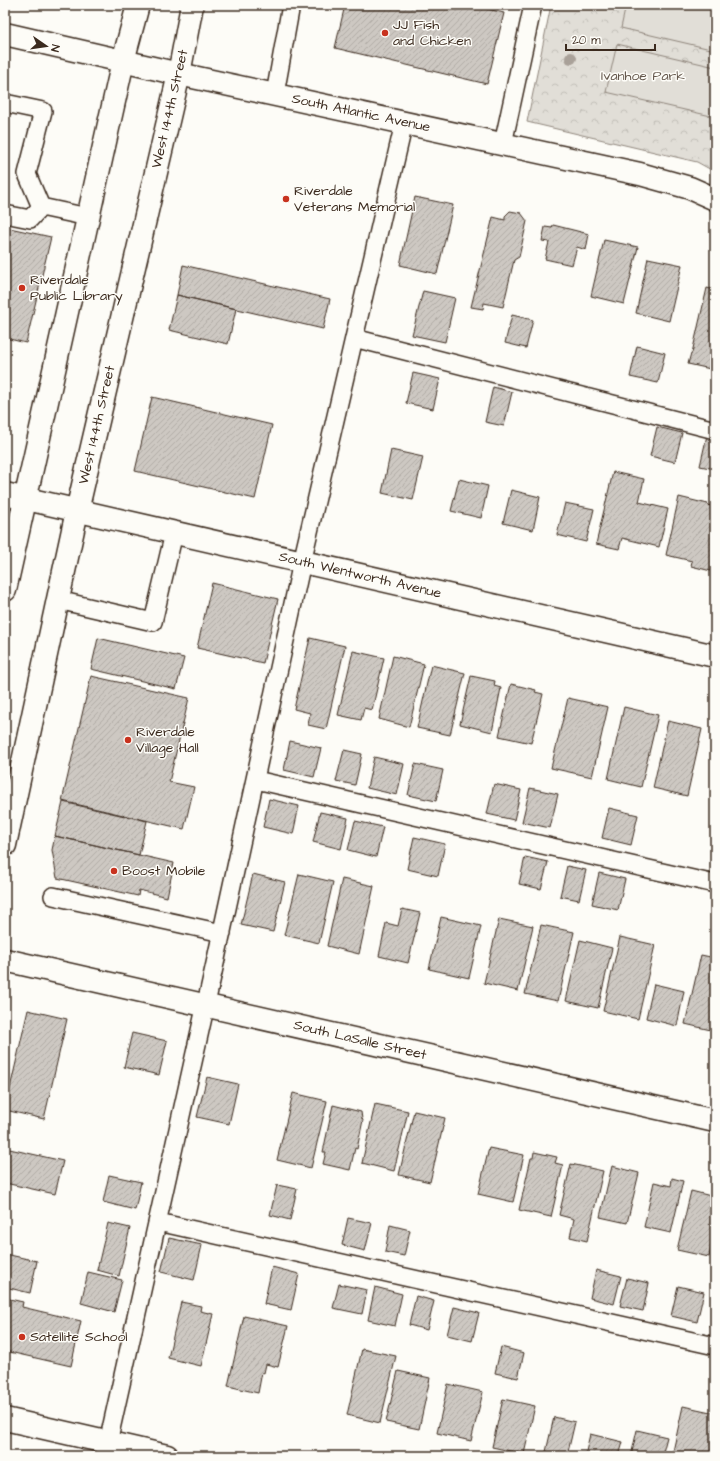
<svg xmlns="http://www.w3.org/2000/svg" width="720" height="1461" font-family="'Architects Daughter',sans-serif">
<defs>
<pattern id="park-crowns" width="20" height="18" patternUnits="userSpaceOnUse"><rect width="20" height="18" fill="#e1ded7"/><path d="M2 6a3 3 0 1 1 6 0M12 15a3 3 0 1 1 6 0" fill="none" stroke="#c2bfb8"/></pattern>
<pattern id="building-hatch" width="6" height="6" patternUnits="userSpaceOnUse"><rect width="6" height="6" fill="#cdc8c2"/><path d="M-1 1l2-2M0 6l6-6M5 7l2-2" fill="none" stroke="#b1aca6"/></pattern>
</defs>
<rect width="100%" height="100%" fill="#fdfcf7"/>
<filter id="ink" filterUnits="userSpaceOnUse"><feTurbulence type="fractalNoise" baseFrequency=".025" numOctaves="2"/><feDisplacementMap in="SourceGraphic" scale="8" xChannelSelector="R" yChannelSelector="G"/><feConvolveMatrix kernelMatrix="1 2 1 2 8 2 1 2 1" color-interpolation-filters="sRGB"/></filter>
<g filter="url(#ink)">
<path fill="url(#park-crowns)" stroke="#8e847a" d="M551 5H715V172L697 162 527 122Z"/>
<path fill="#e1ded7" stroke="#8e847a" d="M626 5H715V50L621 28Z
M617 44 715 67V96L711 116 606 92Z"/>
<path fill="url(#building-hatch)" stroke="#3b2a1e" d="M345 5H471L504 13 487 84 335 48Z
M415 197 453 205 437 274 400 265Z
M510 211 521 213 527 221 519 257 514 260 503 307 484 303 483 309 471 307 493 217 505 220V216Z
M553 225 589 234 586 250 577 247 572 265 545 259 549 242 542 241 545 227 552 228Z
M5 227 51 237 26 343 5 338Z
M604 240 638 247 624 304 591 296Z
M648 258 682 265 669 321 636 313Z
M183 265 330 299 323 329 177 295Z
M707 288 715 290V370L688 364 691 353H692Z
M423 291 455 298 445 342 412 335Z
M177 295 236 309 228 344 169 330Z
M512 315 533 320 526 348 505 343Z
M637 346 665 353 658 383 630 377Z
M413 373 440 379 433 409 406 403Z
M493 387 512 392 504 426 485 422Z
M152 397 272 425 255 499 135 471Z
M657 427 682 433 675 462 650 456Z
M707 435 715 436V469L700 466Z
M391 450 423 457 413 500 382 493Z
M613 472 644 479 639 502 668 509 659 547 622 538 619 549 596 544Z
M459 479 488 486 481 518 451 511Z
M511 490 540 497 533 530 503 523Z
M679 497 708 504V505L715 507V572L691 566 692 561 666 555Z
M565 503 594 509 586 542 557 535Z
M212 583 278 599 263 663 197 648Z
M98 638 184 658 176 689 91 669Z
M310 638 345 646 326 729 308 725 310 713 294 709Z
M353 651 384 658 372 710 364 708 361 720 338 715Z
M393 656 424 664 409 727 379 719Z
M431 665 465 673 450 735 417 728Z
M91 676 189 698 169 782 194 787 184 829 62 801Z
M471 676 495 681 494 686 501 688 492 732 460 724Z
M511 684 536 690 535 692 543 694 531 743 499 736Z
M568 698 608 707 592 777 551 768Z
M624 707 658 715 641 787 608 779Z
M668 721 702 729 687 796 653 788Z
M290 741 321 748 314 777 284 770Z
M344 750 362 754 355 785 336 781Z
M374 757 404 764 397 795 367 788Z
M415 764 443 770 436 801 408 795Z
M494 784 521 790 514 820 487 814Z
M530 788 558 794 550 828 522 822Z
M269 799 299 806 293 834 263 827Z
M63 802 147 821 139 855 55 836Z
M609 808 638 815 631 845 602 838Z
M320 812 348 818 341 849 313 842Z
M355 821 383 827 376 857 348 850Z
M55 836 174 863 167 897 139 890 138 896 57 878 52 850Z
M414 837 445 844 438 876 407 869Z
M525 857 548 862 541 889 519 884Z
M567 866 586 870 579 900 560 896Z
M599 873 625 879 618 910 592 904Z
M253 874 285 882 273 932 241 925Z
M299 874 333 882 319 943 284 935Z
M342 879 374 886 359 954 327 946Z
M402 909 420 913 408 963 379 956 386 923 398 926Z
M715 912V931L711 930Z
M441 917 481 926 469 978 429 969Z
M499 919 533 926 518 991 484 983Z
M541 925 574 932 558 1001 525 994Z
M620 937 655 945 638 1019 603 1011Z
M580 940 612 948 598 1008 566 1001Z
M701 955 715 958V1031L685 1024Z
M654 984 684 991 677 1026 646 1018Z
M28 1010 67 1019 44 1119 5 1110Z
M132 1033 167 1041 159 1075 124 1067Z
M207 1077 238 1084 229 1124 197 1117Z
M293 1093 327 1101 311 1168 277 1160Z
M375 1104 408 1111 394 1171 362 1163Z
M333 1105 361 1112 362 1119 363 1120 357 1149 355 1148 350 1170 323 1164 326 1152H323Z
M414 1111 445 1118 430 1182 399 1175Z
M5 1148 63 1161 55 1194 5 1183Z
M489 1148 524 1155 513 1202 478 1194Z
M534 1152 557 1157 555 1163 563 1165 551 1217 519 1210 531 1158H533Z
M571 1164 603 1171 587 1241 570 1237 574 1219 559 1215Z
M612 1166 639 1173 627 1223 600 1217Z
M109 1175 141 1182 135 1210 103 1202Z
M672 1178 683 1181 671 1233 644 1227 654 1182 671 1186Z
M277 1185 297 1189 290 1220 270 1215Z
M691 1191 715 1197V1229L709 1257 677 1250Z
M348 1218 372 1223 365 1251 342 1245Z
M108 1223 130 1228 119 1276 97 1270Z
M390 1225 410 1230 404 1256 385 1252Z
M169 1238 202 1245 194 1280 161 1272Z
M5 1254 37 1261 30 1293 5 1287Z
M272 1267 299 1274 291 1310 264 1304Z
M596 1270 621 1276 614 1304 590 1298Z
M88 1272 122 1280 114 1312 81 1303Z
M627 1278 649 1283 643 1311 620 1306Z
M339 1284 367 1290 362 1314 333 1308Z
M678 1286 704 1292 697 1322 671 1316Z
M375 1287 402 1294 395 1326 368 1320Z
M416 1296 434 1301 427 1330 409 1325Z
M5 1298 23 1302 22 1307 81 1321 71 1366 5 1351Z
M181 1302 201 1306 200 1311 213 1314 201 1366 168 1358Z
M715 1304V1327L710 1326Z
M454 1307 479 1313 472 1341 447 1335Z
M244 1316 288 1326 278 1367 266 1364 264 1373 262 1372 258 1393 228 1386Z
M501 1347 524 1353 518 1378 495 1373Z
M362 1349 396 1356 380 1423 347 1415Z
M398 1371 430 1378 419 1429 386 1422Z
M448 1384 483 1392 471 1441 437 1433Z
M503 1399 535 1406 524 1454 492 1447Z
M683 1406 715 1413V1445L712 1456H672Z
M554 1417 575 1422 567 1456H545Z
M637 1430 667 1437 662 1456H631Z
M590 1434 623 1442 619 1456H585Z"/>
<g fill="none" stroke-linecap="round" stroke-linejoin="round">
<defs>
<path id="service" d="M275 94 291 5
M5 103 43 111 27 174 41 207
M503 144 533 5
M5 214 30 219 41 207 88 217
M354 338 715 430
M58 600 153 622 174 533
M256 780 715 884
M53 896 222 933
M158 1222 715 1346
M105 1456 216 959 302 562 404 123"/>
<path id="minor" d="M5 34 179 74 640 174 690 188 715 199
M5 494 715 656
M5 960 715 1121
M5 1419 167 1456"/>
<path id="tertiary" d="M5 590 123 61 138 5
M5 845 77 511 179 74 192 5"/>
</defs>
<use href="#service" stroke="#3b2a1e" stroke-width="20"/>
<use href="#minor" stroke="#3b2a1e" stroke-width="25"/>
<use href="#tertiary" stroke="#3b2a1e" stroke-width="25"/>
<use href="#service" stroke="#fdfcf7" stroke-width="17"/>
<use href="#minor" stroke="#fdfcf7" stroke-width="22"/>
<use href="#tertiary" stroke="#fdfcf7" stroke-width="22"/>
</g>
<circle fill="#a9a199" cx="571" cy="58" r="6"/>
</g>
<g fill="#c8321e" stroke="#fdfcf7" stroke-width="1.5">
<circle cx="385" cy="33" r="4"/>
<circle cx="286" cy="199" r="4"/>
<circle cx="22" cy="288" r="4"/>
<circle cx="128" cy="740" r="4"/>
<circle cx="114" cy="871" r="4"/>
<circle cx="22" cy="1337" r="4"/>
</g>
<g text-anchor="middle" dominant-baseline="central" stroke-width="3" stroke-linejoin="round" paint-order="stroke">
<g font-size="14" fill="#3b2a1e" stroke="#fdfcf7" text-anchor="start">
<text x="393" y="25">JJ Fish<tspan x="393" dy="16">and Chicken</tspan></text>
<text x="294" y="191">Riverdale<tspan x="294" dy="16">Veterans Memorial</tspan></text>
<text x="30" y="280">Riverdale<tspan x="30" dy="16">Public Library</tspan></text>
<text x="136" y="732">Riverdale<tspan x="136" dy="16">Village Hall</tspan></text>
<text x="122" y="871">Boost Mobile</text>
<text x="30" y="1337">Satellite School</text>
</g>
<g font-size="14" fill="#64574c" stroke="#fdfcf7">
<text x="643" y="76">Ivanhoe Park</text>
</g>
<g font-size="14" fill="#3b2a1e" stroke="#fdfcf7">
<text transform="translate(170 109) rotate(-77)">West 144th Street</text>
<text transform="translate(361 113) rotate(12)">South Atlantic Avenue</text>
<text transform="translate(97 425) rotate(-77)">West 144th Street</text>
<text transform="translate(360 575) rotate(13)">South Wentworth Avenue</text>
<text transform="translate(360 1040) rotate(13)">South LaSalle Street</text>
</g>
</g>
<rect width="720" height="1461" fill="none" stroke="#fdfcf7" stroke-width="20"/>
<rect x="10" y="10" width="700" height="1441" fill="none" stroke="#3b2a1e" stroke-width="1.5" filter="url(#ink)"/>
<g transform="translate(46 46) rotate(103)" stroke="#fdfcf7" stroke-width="3" paint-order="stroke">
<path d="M0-3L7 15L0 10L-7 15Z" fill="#3b2a1e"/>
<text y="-6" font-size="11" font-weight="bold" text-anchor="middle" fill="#3b2a1e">N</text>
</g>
<path d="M566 44v6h89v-6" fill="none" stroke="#3b2a1e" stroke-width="2"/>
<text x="572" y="44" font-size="12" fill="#3b2a1e" stroke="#fdfcf7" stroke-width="3" paint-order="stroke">20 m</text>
</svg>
